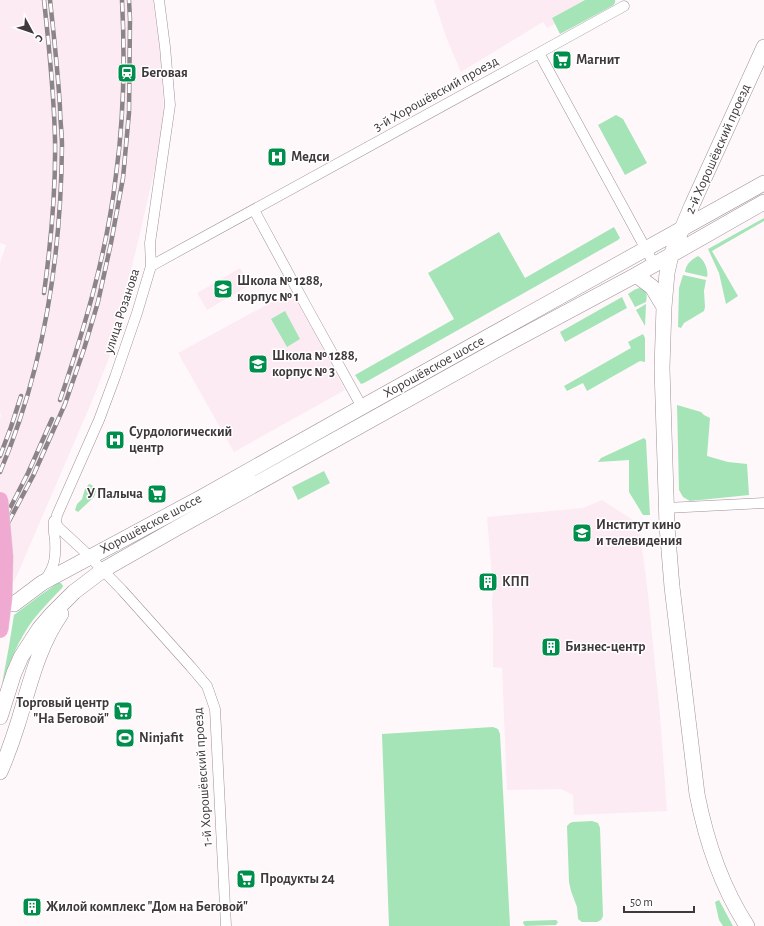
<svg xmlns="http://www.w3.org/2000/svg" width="764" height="926" font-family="'Alegreya Sans',sans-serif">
<rect width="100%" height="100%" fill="#fef8fb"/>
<path fill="#fdebf4" d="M0 0H153L161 60 164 113 161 143 148 198 138 242 109 358 92 401 15 580 0 595V419L1 415 0 412V263L6 245 0 243Z
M434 0H585L552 18 555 24 547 28 543 22 461 72 446 37Z
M240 268 250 285 207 310 197 293Z
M292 291 345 390 234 452 178 353Z
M602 500 639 524 648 594 660 715 667 811 574 815 573 795 561 789 507 790 502 668 493 667V628L492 601 493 590 487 517 583 508Z"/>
<path fill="#a4e4b7" d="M585 0H615C616 3 614 4 612 6L560 34 552 18Z
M616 115 623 119 647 163 625 175 598 125Z
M764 218V221L712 251 738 296 726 304 719 273 708 249Z
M614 227 620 238 618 240 364 383 361 384 355 375 454 319 428 273 499 232 525 278Z
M698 256C704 259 709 271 707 277L685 272C686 264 691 260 698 256Z
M683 275 706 280 704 291 705 307 704 311 684 323 681 328 678 327 679 288Z
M639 288 645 290C647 294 647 297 646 302L635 307 628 294 634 290Z
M622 297 627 308 565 342 560 332Z
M646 304 645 326 636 310Z
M285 311 300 339 287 347 271 319Z
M643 334 645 338V362L640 361 587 391 583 383 567 391 564 386 631 348 628 342Z
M677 405 701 412 704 415 710 418 707 456 728 462 747 464 749 495 690 501 683 497 679 490Z
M644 438 646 440 650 515H643L629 492V460L598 462 601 458Z
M324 471 330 483 298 500 292 487Z
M89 484 92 485 96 491 94 497 78 512 75 510 77 504 82 499 85 489Z
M58 583H61L63 586 62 588C52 598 42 609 33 620 19 639 10 661 2 684L9 646 14 615 42 594Z
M493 727 498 729 500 734 510 926H389L382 734Z
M592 821 598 823 600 828 603 916 601 920 597 922H582L578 919 577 907 571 891 569 882 567 826 570 823 573 822Z
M719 900 733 926H723L719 920 715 902Z
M556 920 558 922 556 925 525 926 523 923V922L525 921Z"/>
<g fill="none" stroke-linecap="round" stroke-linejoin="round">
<defs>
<path id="street" d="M159 0 165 47 170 105 150 243 151 266 137 313 115 377 99 420 57 515 56 522 58 527 84 551 122 590 191 667 207 686 215 709 226 926
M539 53 624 6
M254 210 305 304 362 407
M151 266 539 53 654 264
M666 508 764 503
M45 580C55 566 56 557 55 540 54 534 53 528 54 521"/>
<path id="secondary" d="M636 275 652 287 664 307
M14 604 42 583 202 497 362 407 764 183
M0 717 14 673 21 657 39 629 50 616 74 592 103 570 175 529 509 343 636 275 764 202
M0 772C7 756 13 739 18 723 30 684 38 647 61 614
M747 926C721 886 706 840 697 794L672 587 667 526 662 368 664 307 667 273 671 255 692 205 764 47"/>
</defs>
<use href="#street" stroke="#9e9197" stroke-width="11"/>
<use href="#secondary" stroke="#9e9197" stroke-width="16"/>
<use href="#street" stroke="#fff" stroke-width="10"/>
<use href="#secondary" stroke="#fff" stroke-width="15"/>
<defs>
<path id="rail" d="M44 0C49 46 54 92 55 139 56 190 51 242 44 293
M60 400C85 327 107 252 116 175 124 117 125 58 122 0
M0 456 11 427 21 396
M0 472C44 369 61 256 62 145 62 133 60 120 60 108 58 72 54 36 50 0
M6 516 28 473 52 419
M0 538 33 476 65 404 84 349 98 302 111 243 123 178 129 113 130 19 129 0"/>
</defs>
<use href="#rail" stroke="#8b8588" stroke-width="4.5"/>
<use href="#rail" stroke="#fff" stroke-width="3" stroke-dasharray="9" stroke-linecap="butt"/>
<defs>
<path id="primary-bridge" d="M0 500 5 557 4 598 0 630"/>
</defs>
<use href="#primary-bridge" stroke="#d9d7d8" stroke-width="17" stroke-linecap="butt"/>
<use href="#primary-bridge" stroke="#f0aad2" stroke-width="16"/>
</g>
<defs>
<symbol id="supermarket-square" viewBox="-11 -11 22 22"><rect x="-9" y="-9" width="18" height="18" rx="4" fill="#008e4d" stroke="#fff"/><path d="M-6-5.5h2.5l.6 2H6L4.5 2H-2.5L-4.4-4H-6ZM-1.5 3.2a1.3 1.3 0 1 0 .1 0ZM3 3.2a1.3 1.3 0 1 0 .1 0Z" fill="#fff"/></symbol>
<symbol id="station-square" viewBox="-11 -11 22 22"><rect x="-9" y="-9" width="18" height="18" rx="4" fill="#008e4d" stroke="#fff"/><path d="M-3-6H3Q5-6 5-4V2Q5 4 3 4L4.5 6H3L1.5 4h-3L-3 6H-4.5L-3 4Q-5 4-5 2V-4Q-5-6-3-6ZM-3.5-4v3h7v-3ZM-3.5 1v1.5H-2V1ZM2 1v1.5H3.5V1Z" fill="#fff"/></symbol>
<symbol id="hospital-square" viewBox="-11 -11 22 22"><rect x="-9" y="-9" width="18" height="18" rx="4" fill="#008e4d" stroke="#fff"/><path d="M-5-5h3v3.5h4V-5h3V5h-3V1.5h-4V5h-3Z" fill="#fff"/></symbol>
<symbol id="school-square" viewBox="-11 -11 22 22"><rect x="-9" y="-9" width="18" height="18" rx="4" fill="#008e4d" stroke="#fff"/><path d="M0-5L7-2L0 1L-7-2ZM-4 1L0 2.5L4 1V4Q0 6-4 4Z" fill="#fff"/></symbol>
<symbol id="university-square" viewBox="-11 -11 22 22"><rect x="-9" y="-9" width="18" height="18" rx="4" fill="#008e4d" stroke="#fff"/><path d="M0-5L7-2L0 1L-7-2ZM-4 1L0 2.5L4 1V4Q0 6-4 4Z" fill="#fff"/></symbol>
<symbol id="building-square" viewBox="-11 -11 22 22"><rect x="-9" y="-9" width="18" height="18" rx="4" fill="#008e4d" stroke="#fff"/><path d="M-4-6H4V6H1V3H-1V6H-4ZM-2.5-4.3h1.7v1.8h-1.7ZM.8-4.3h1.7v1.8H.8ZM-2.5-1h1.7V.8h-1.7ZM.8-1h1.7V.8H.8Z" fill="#fff"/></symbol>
<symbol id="stadium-square" viewBox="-11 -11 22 22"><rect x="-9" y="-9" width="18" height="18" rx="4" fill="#008e4d" stroke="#fff"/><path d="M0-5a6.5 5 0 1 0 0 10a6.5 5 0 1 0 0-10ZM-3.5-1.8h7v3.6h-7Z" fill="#fff"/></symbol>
</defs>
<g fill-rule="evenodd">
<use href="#supermarket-square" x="551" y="49" width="22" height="22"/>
<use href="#station-square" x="116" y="62" width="22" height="22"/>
<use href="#hospital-square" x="266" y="146" width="22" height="22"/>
<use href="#school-square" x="212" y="278" width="22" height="22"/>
<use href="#school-square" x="247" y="353" width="22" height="22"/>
<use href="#hospital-square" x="104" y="429" width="22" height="22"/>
<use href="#supermarket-square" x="146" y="483" width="22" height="22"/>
<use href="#university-square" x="571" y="522" width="22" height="22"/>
<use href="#building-square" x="477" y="571" width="22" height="22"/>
<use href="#building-square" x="540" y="636" width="22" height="22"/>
<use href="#supermarket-square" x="112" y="700" width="22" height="22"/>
<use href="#stadium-square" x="114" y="727" width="22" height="22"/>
<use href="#supermarket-square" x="235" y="868" width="22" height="22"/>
<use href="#building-square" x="21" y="896" width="22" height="22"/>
</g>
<g text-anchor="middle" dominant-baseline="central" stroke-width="3" stroke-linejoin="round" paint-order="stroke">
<g font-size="14" font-weight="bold" fill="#3f393c" stroke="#fff" text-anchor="start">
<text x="576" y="60">Магнит</text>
<text x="141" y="73">Беговая</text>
<text x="291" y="157">Медси</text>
<text x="237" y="281">Школа № 1288,<tspan x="237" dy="16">корпус № 1</tspan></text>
<text x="272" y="356">Школа № 1288,<tspan x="272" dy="16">корпус № 3</tspan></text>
<text x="129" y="432">Сурдологический<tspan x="129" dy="16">центр</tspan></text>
<text x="143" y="494" text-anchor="end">У Палыча</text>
<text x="596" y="525">Институт кино<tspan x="596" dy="16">и телевидения</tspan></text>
<text x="502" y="582">КПП</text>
<text x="565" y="647">Бизнес-центр</text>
<text x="109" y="703" text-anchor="end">Торговый центр<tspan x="109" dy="16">"На Беговой"</tspan></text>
<text x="139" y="738">Ninjafit</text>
<text x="260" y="879">Продукты 24</text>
<text x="46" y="907">Жилой комплекс "Дом на Беговой"</text>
</g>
<g font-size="14" fill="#3f393c" stroke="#fff">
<text transform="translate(436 94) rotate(-29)">3-й Хорошёвский проезд</text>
<text transform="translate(718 149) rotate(-66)">2-й Хорошёвский проезд</text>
<text transform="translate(122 311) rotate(-72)">улица Розанова</text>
<text transform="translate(434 367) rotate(-29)">Хорошёвское шоссе</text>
<text transform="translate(151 524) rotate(-28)">Хорошёвское шоссе</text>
<text transform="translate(203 777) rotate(-94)">1-й Хорошёвский проезд</text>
</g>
</g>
<g transform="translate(32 32) rotate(130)" stroke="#ffffff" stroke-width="3" paint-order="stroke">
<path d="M0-3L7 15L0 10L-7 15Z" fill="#3f393c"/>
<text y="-6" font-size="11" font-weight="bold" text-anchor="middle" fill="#3f393c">С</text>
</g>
<path d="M624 906v6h70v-6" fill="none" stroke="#3f393c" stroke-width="2"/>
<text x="630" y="906" font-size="12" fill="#3f393c" stroke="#ffffff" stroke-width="3" paint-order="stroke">50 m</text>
</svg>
